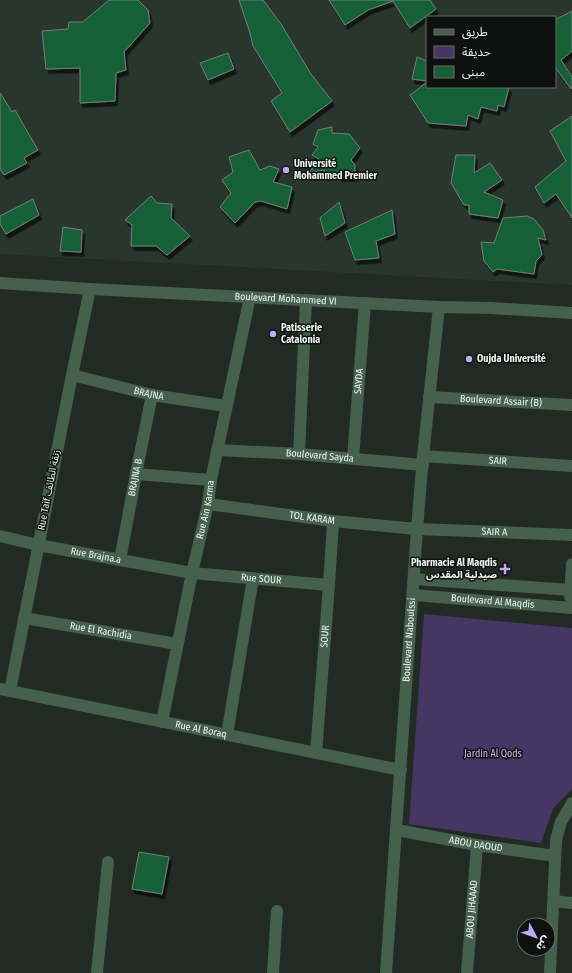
<svg xmlns="http://www.w3.org/2000/svg" width="572" height="973" font-family="'Fira Sans Condensed','Noto Sans Arabic',sans-serif">
<defs>
<filter id="shadow"><feDropShadow dx="2.5" dy="4.5" stdDeviation="0" flood-color="#0009"/></filter>
</defs>
<rect width="100%" height="100%" fill="#222a24"/>
<path fill="#28362d" fill-rule="evenodd" d="M0 0H572V285L0 254ZM427 17H555V87H427Z"/>
<path fill="#463664" d="M424 614 572 628V789L553 809 541 843 409 824Z"/>
<path fill="#166038" stroke="#757f78" filter="url(#shadow)" d="M109 0H138L148 10 150 23 124 52 126 70 116 73 115 101 80 103V68L46 69 42 31 68 29 69 22H83Z
M239 0H263L281 24 311 74 332 101 290 132 271 101 282 93 253 46 250 33Z
M329 0H430L436 9 410 28 393 1 368 10 345 25Z
M572 11V51L561 60 572 77V88L571 89 555 67V20Z
M228 53 234 69 208 80 200 63Z
M417 57 427 61V81L412 79Z
M427 82V87H509L504 107 498 105 497 111 481 107 478 119 468 115 466 126 428 123 410 95Z
M0 93 12 112 15 110 38 150 24 158 27 163 4 175 0 169Z
M572 116V218L556 194 544 203 535 187 566 161 550 131Z
M332 127V133L349 134 360 148 351 160 355 165V177H339V172L325 176 324 170 309 173 319 159 312 155 318 147 313 144 318 130Z
M249 150 260 170 270 166 279 169 273 182 292 187 287 209 261 201 255 202 235 223 220 207 231 193 222 180 233 172 229 157Z
M456 155H475L474 173 490 163 502 180 484 192 503 200 498 218 469 214V205H464L451 183Z
M151 196 157 203 172 204 171 218 190 236 167 255 156 246H131L132 225 125 220Z
M33 199 39 215 6 234 0 224V216Z
M339 202 345 223 325 236 320 218Z
M392 210 395 234 376 241 379 258 355 260 345 232Z
M527 216 534 219 543 230 546 240 538 238 542 255 536 261 534 274 497 269 493 272 484 261 481 242 494 243 503 218Z
M63 227 82 230 81 252 60 251Z
M139 852 169 857 162 894 132 889Z"/>
<g fill="none" stroke-linecap="round" stroke-linejoin="round">
<g stroke="#45604d" stroke-width="12">
<path id="s1" d="M0 283 90 289 439 307 491 308 572 313"/>
<path id="s2" d="M72 375 152 395 226 406"/>
<path id="s3" d="M429 397 572 405"/>
<path id="s4" d="M217 450 299 454 423 465"/>
<path d="M299 454 306 300"/>
<path id="s5" d="M423 456 572 466"/>
<path id="s6" d="M353 458 365 303"/>
<path d="M136 474 211 480"/>
<path id="s7" d="M208 504 333 521 417 529 572 535"/>
<path id="s8" d="M0 536 38 545 192 573 329 585"/>
<path id="s9" d="M120 560 136 474 152 395"/>
<path d="M414 579 572 590"/>
<path id="s10" d="M413 595 572 608"/>
<path d="M570 597 572 564"/>
<path id="s11" d="M24 618 177 644"/>
<path id="s12" d="M0 689 401 770"/>
<path d="M10 691 72 375 90 289"/>
<path id="s13" d="M162 722 192 573 208 504 211 480 250 297"/>
<path d="M227 735 253 578"/>
<path id="s14" d="M316 753 329 585 333 521"/>
<path id="s15" d="M397 830 477 845 555 856"/>
<path d="M554 901 572 903"/>
<path d="M97 973 108 862"/>
<path d="M273 973 277 911"/>
<path id="s16" d="M386 973 417 529 423 456 439 307"/>
<path id="s17" d="M467 973 477 845"/>
<path d="M550 973 556 840 561 822 572 803"/>
</g>
</g>
<g fill="#c1a8f3" stroke="#0e110f" stroke-width="1.5">
<circle cx="286" cy="170" r="4"/>
<circle cx="273" cy="334" r="4"/>
<circle cx="469" cy="359" r="4"/>
<path d="M503 563h4v4h4v4h-4v4h-4v-4h-4v-4h4z"/>
</g>
<g text-anchor="middle" dominant-baseline="central" stroke-width="3" stroke-linejoin="round" paint-order="stroke">
<g font-size="10" font-weight="bold" fill="#eff5f1" stroke="#0e110f" text-anchor="start">
<text x="294" y="164">Université<tspan x="294" dy="12">Mohammed Premier</tspan></text>
<text x="281" y="328">Patisserie<tspan x="281" dy="12">Catalonia</tspan></text>
<text x="477" y="359">Oujda Université</text>
<text x="497" y="563" text-anchor="end">Pharmacie Al Maqdis<tspan x="497" dy="12">صيدلية المقدس</tspan></text>
</g>
<g font-size="10" fill="#eff5f1" stroke="#0e110f">
<text stroke="none"><textPath href="#s1" startOffset="286">Boulevard Mohammed VI</textPath></text>
<text stroke="none"><textPath href="#s6" startOffset="77">SAYDA</textPath></text>
<text stroke="none"><textPath href="#s2" startOffset="79">BRAJNA</textPath></text>
<text stroke="none"><textPath href="#s3" startOffset="72">Boulevard Assair (B)</textPath></text>
<text stroke="none"><textPath href="#s4" startOffset="103">Boulevard Sayda</textPath></text>
<text stroke="none"><textPath href="#s5" startOffset="75">SAIR</textPath></text>
<text stroke="none"><textPath href="#s9" startOffset="84">BRAJNA B</textPath></text>
<text transform="translate(49 490) rotate(-79)">Rue Taïf زنقة الطائف</text>
<text stroke="none"><textPath href="#s13" startOffset="217">Rue Ain Karma</textPath></text>
<text stroke="none"><textPath href="#s7" startOffset="105">TOL KARAM</textPath></text>
<text stroke="none"><textPath href="#s7" startOffset="288">SAIR A</textPath></text>
<text stroke="none"><textPath href="#s8" startOffset="98">Rue Brajna.a</textPath></text>
<text stroke="none"><textPath href="#s8" startOffset="265">Rue SOUR</textPath></text>
<text stroke="none"><textPath href="#s10" startOffset="80">Boulevard Al Maqdis</textPath></text>
<text stroke="none"><textPath href="#s11" startOffset="78">Rue El Rachidia</textPath></text>
<text stroke="none"><textPath href="#s14" startOffset="117">SOUR</textPath></text>
<text stroke="none"><textPath href="#s16" startOffset="334">Boulevard Naboulssi</textPath></text>
<text stroke="none"><textPath href="#s12" startOffset="205">Rue Al Boraq</textPath></text>
<text stroke="none"><textPath href="#s15" startOffset="80">ABOU DAOUD</textPath></text>
<text stroke="none"><textPath href="#s17" startOffset="64">ABOU JIHAAAD</textPath></text>
</g>
<g font-size="10" fill="#cfbff4" stroke="#0e110f">
<text x="493" y="754">Jardin Al Qods</text>
</g>
</g>
<rect x="426" y="16" width="130" height="72" fill="#0e110f" stroke="#686c69"/>
<rect x="434" y="29" width="20" height="6" fill="#45604d" stroke="#686c69"/>
<text x="462" y="36" font-size="12" fill="#eff5f1">طريق</text>
<rect x="434" y="46" width="20" height="12" fill="#463664" stroke="#686c69"/>
<text x="462" y="56" font-size="12" fill="#eff5f1">حديقة</text>
<rect x="434" y="66" width="20" height="12" fill="#166038" stroke="#686c69"/>
<text x="462" y="76" font-size="12" fill="#eff5f1">مبنى</text>
<g transform="translate(536 937) rotate(131)"><circle r="19" fill="#0e110f" stroke="#686c69"/>
<path d="M0-3L7 15L0 10L-7 15Z" fill="#c1a8f3"/>
<text y="-6" font-size="11" font-weight="bold" text-anchor="middle" fill="#eff5f1">ش</text>
</g>
</svg>
